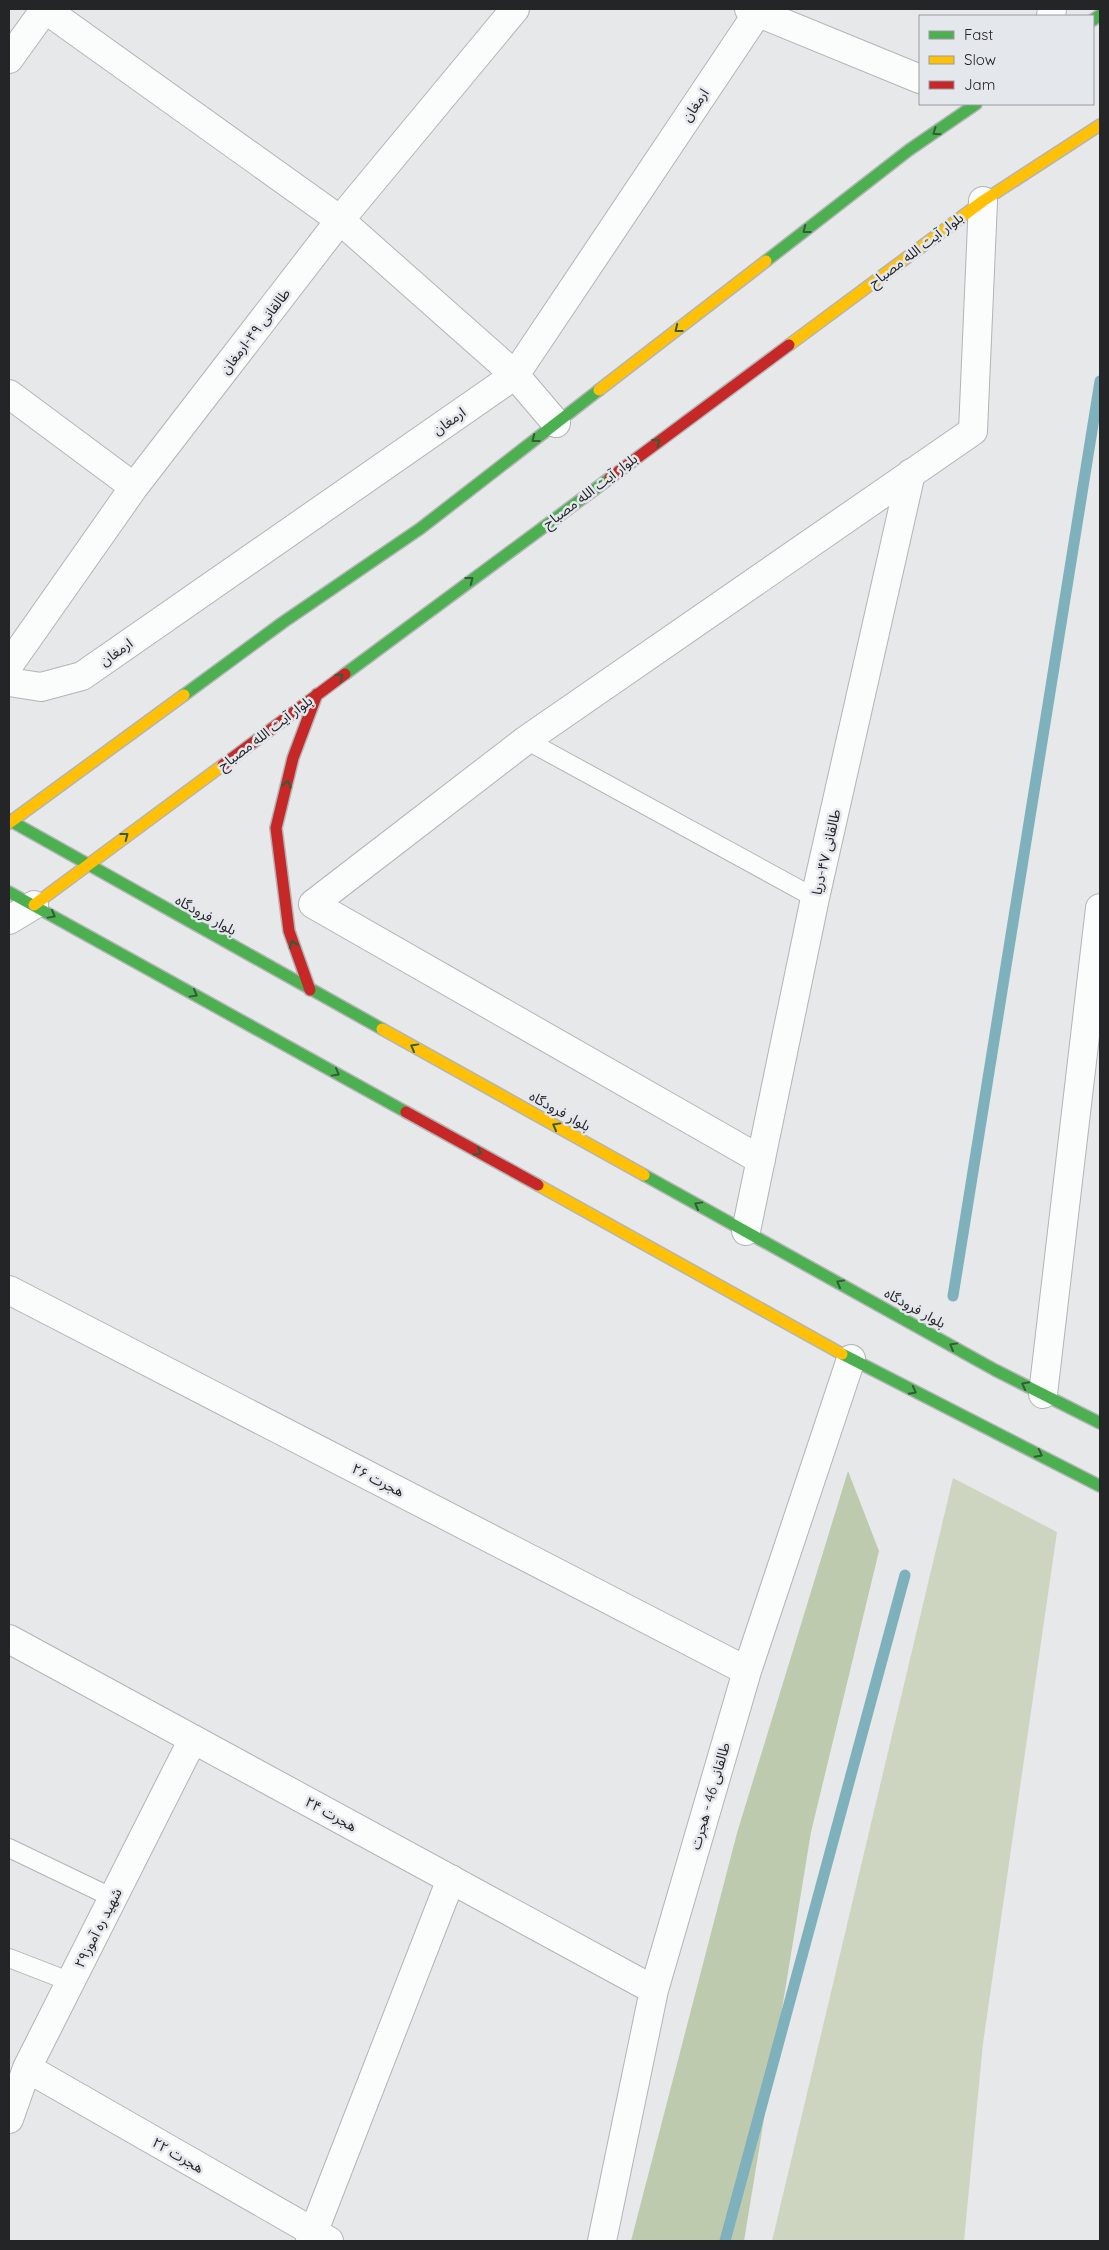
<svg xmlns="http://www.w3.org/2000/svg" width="1109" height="2250" font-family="Quicksand,'Noto Sans Arabic',sans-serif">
<rect width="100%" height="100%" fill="#e6e8ea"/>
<path fill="#cdd5c1" d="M953 1478 1057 1532 983 2043 964 2241H772Z"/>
<path fill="#becaae" d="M848 1471 879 1551 811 1832 744 2241H631L737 1833Z"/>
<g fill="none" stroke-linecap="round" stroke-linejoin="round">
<path stroke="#7eb1bc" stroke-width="11" d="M953 1296 1100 381
M725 2241 905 1575"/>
<defs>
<path id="lane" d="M526 740 815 898
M9 1848 113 1898
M9 1958 71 1982"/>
<path id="street" d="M45 9 340 220 515 375 556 423
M749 9 920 79
M1051 16 1052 9
M9 59 45 9
M9 394 134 487
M9 665 134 487 340 220 515 9
M9 682 41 687 82 676 515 375 760 9
M9 920 34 905
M761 1160 313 904 526 740 973 431 983 201
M746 1231 815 898 911 473
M9 1290 747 1671
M1043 1394 1100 908
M9 1639 654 1990
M27 2068 329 2241
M9 2119 27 2068 193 1739
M310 2241 451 1879
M602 2241 654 1990 747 1671 851 1359"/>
<path id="fast" d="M1093 20 1100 15
M766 261 909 150 976 104
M345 674 610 478
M184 695 282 623 421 528 599 390
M9 820 382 1029
M9 892 406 1112
M644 1175 995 1370 1100 1423
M842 1354 1100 1486"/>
<path id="slow" d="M789 345 983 201 1100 125
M599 390 766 261
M9 823 184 695
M34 905 223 765
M382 1029 644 1175
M538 1185 842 1354"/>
<path id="jam" d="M610 478 789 345
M223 765 345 674
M310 990 289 931 276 828 293 758 317 694
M406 1112 538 1185"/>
</defs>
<use href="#lane" stroke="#b2b4b6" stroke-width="20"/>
<use href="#street" stroke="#b2b4b6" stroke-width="30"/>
<use href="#fast" stroke="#b2b4b6" stroke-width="14"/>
<use href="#slow" stroke="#b2b4b6" stroke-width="14"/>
<use href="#jam" stroke="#b2b4b6" stroke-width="14"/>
<use href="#lane" stroke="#fbfcfc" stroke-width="18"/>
<use href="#street" stroke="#fbfcfc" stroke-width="28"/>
<use href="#fast" stroke="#4caf50" stroke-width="11"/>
<use href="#slow" stroke="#ffc107" stroke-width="11"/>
<use href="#jam" stroke="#c62828" stroke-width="11"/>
</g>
<defs><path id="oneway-chevron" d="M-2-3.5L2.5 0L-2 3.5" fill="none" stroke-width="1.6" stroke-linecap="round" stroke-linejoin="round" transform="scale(1.25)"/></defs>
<g stroke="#345c37">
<use href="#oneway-chevron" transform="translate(936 132) rotate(145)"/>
<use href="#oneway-chevron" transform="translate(806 230) rotate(142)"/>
<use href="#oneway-chevron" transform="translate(678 329) rotate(142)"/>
<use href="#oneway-chevron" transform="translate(535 439) rotate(142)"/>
<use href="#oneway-chevron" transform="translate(657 442) rotate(-37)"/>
<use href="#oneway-chevron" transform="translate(470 580) rotate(-37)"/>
<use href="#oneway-chevron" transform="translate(340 677) rotate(-37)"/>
<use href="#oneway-chevron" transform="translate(287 784) rotate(-76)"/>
<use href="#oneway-chevron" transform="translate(125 836) rotate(-37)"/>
<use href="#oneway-chevron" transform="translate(52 915) rotate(29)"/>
<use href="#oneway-chevron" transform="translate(293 944) rotate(-110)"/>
<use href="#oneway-chevron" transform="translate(194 994) rotate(29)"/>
<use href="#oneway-chevron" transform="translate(414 1047) rotate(-151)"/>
<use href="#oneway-chevron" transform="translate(336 1073) rotate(29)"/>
<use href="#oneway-chevron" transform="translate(556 1126) rotate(-151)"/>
<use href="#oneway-chevron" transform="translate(478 1152) rotate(29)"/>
<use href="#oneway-chevron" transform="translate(698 1205) rotate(-151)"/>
<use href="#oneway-chevron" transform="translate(840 1283) rotate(-151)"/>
<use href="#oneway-chevron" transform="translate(953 1346) rotate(-151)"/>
<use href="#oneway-chevron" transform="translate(1025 1385) rotate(-153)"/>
<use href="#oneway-chevron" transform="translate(913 1391) rotate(27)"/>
<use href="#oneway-chevron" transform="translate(1039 1454) rotate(27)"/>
</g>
<g text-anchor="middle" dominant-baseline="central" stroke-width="5" stroke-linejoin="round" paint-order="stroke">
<g font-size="14" fill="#242527" stroke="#e4e7ec">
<text transform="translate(695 105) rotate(-56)">ارمغان</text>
<text transform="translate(916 250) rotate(-37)">بلوار آیت الله مصباح</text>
<text transform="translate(255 331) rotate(-52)">طالقانی ۴۹-ارمغان</text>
<text transform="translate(449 421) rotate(-35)">ارمغان</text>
<text transform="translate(590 491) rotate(-37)">بلوار آیت الله مصباح</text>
<text transform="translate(116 652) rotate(-35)">ارمغان</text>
<text transform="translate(265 733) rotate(-37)">بلوار آیت الله مصباح</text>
<text transform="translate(826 852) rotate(-77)">طالقانی ۴۷-دریا</text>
<text transform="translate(206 915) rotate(29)">بلوار فرودگاه</text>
<text transform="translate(560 1111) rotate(29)">بلوار فرودگاه</text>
<text transform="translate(915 1308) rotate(29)">بلوار فرودگاه</text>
<text transform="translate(378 1480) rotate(27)">هجرت ۲۶</text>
<text transform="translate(710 1796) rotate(-74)">طالقانی 46 - هجرت</text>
<text transform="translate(331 1814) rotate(29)">هجرت ۲۴</text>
<text transform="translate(98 1928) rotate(-63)">شهید ره آموز۲۹</text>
<text transform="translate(178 2155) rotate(30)">هجرت ۲۲</text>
</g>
</g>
<rect width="1109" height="2250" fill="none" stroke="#242527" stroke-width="20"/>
<rect x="919" y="15" width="175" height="90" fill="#e4e7ec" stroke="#97999d"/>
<rect x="929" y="31" width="25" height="8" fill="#4caf50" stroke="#97999d"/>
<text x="964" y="40" font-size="15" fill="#242527">Fast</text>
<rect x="929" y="56" width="25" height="8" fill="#ffc107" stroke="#97999d"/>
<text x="964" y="65" font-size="15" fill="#242527">Slow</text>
<rect x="929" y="81" width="25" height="8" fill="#c62828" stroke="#97999d"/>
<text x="964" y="90" font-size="15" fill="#242527">Jam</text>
</svg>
